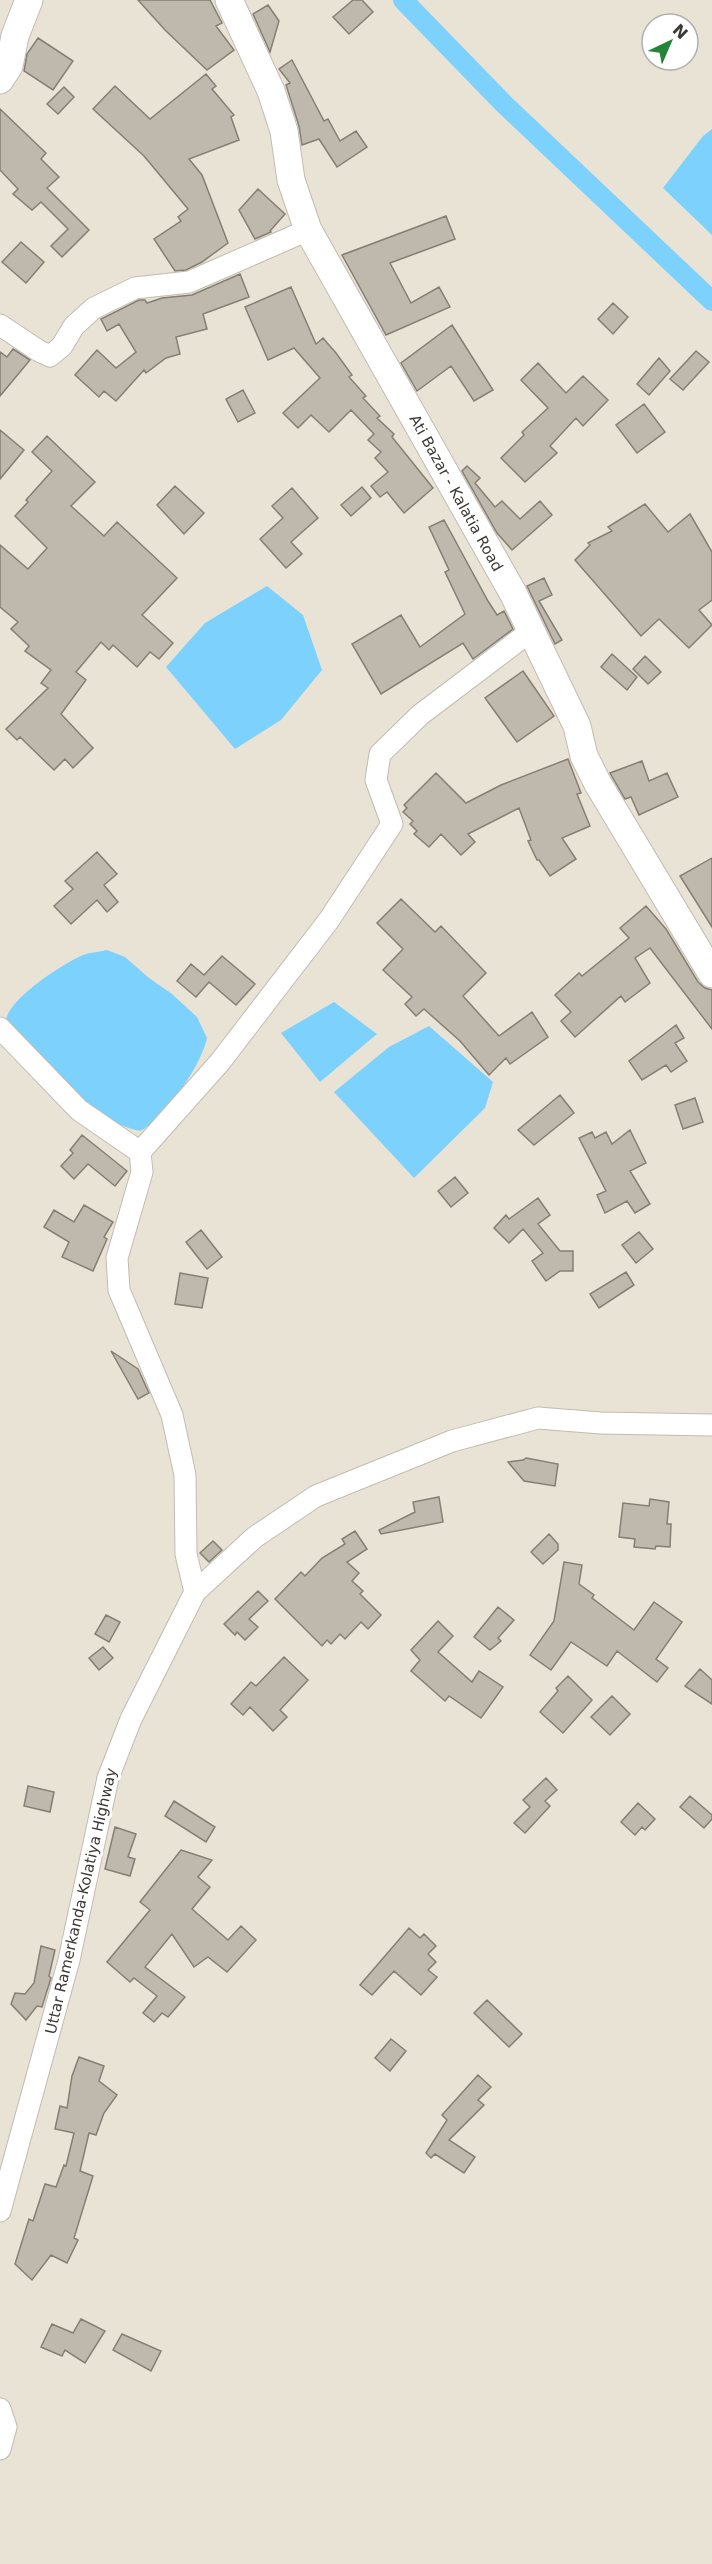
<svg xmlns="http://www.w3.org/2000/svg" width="712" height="2564" font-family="'DejaVu Sans',sans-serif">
<rect width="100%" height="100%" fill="#e9e3d6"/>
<path fill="#7dd1fd" d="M712 129V235L663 188 703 136Z
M267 586 303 615 322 670 281 720 235 749 166 667 205 623Z
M107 950 125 957 149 978 172 994 197 1017 207 1038C202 1064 164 1120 140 1131 88 1120 40 1059 6 1022 6 1000 64 963 83 955 91 952 99 952 107 950Z
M334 1002 377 1034 320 1082 281 1033Z
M429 1026 493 1082 485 1108 414 1178 334 1092 389 1047Z"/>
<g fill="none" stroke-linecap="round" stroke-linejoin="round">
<path stroke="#7dd1fd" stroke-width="20" d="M403 0 504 104 712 301"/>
</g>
<path fill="#bfb9ad" stroke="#857f73" stroke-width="1.5" d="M138 0H210L222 23 216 26 234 50 207 70 165 30Z
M353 0H362L373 12 349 34 333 17Z
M268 5 279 21 270 52 253 14Z
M38 38 73 61 53 90 24 71 27 54Z
M292 60 324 121 328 119 340 141 356 131 367 147 337 167 319 139 302 145 299 126 286 85 290 83 279 69Z
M206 74 216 86 212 89 234 115 231 117 239 140 189 159 202 175 228 243 202 262 186 270 175 271 154 239 181 221 178 217 188 209 144 156 93 109 115 86 150 119Z
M64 87 74 97 58 114 47 104Z
M0 109 46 153 41 159 59 177 47 188 89 230 62 257 51 246 68 229 41 202 32 210 13 194 18 189 0 170Z
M258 189 285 214 270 231 271 232 255 239 239 210Z
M446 216 455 239 390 263 411 303 439 287 450 307 386 335 342 255Z
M21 242 44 262 26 283 2 262Z
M240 274 249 297 203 314 207 329 176 337 180 354 166 358 146 373 144 370 116 401 104 391 99 397 75 375 97 350 116 368 136 352 119 324 107 331 101 319 139 300H145L147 303 162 298 192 295Z
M291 287 316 344 323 338 336 353 352 375 349 377 366 396 363 398 380 416 377 418 394 434 392 437 433 488 404 513 387 492 380 497 371 486 388 472 375 458 381 452 368 440 374 434 351 410 329 432 311 415 298 428 283 413 320 378 294 348 268 360 245 307Z
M613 303 628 317 613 334 598 319Z
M452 325 493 390 474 401 451 366 417 391 401 363Z
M13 349 30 360 0 396V352L7 357Z
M696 351 709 362 683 390 670 379Z
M659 358 670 371 649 395 637 384Z
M538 363 566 393 583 376 608 400 583 426 576 418 550 446 557 453 525 482 501 458 524 435 522 432 548 408 521 380Z
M243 390 255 413 238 422 226 399Z
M644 404 665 432 637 453 616 425Z
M0 430 24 450 0 479Z
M47 436 95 482 71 506 104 536 117 522 177 578 142 615 173 643 159 659 150 652 137 667 113 645 109 650 101 642 76 672 86 680 61 714 93 748 73 768 65 759 54 770 20 737 17 740 6 729 48 688 41 683 51 670 25 651 29 646 11 629 18 622 0 607V545L28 569 47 548 15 516 28 502 26 500 52 471 32 452Z
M467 466 480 478 475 483 495 507 502 501 520 519 540 501 552 515 512 550 497 533 462 471Z
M175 486 204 513 184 534 157 505Z
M362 487 371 498 351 516 341 505Z
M292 488 318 518 291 542 302 554 286 568 260 539 283 518 272 506Z
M645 504 668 532 690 514 712 552V600L699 610 712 625 689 648 659 619 641 636 575 560 590 545 588 543 612 531 608 527Z
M444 520 488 601 497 615 504 611 513 629 473 659 463 643 381 694 352 644 401 615 420 647 465 614 445 572 449 570 429 527Z
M544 578 552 595 539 601 562 640 555 644 527 586Z
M612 654 637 677 627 690 601 667Z
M645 656 661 672 648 684 633 669Z
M523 671 554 716 517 742 485 698Z
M568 759 581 793 577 794 590 826 562 838 576 859 550 876 539 860H537L528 841 531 840 519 808 468 834 475 842 461 855 441 834 429 847 414 834 417 831 410 824 413 821 403 812 407 808 404 805 436 773 466 803 501 785Z
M642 761 649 781 667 773 678 797 639 815 631 797 625 799 610 773Z
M97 852 117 874 104 885 118 902 107 912 97 900 71 924 54 906 73 889 65 881Z
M712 858V927L680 876Z
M401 899 435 932 441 926 486 973 463 996 499 1036 532 1012 548 1037 510 1064 506 1058 489 1075 460 1041 424 1009 416 1016 405 1004 412 997 383 970 403 949 377 923Z
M646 906 666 929 698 982 705 988 712 990V1029L650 948 635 958 650 983 625 1002 621 996 575 1037 561 1021 571 1012 555 995 579 973 582 976 629 938 620 928Z
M222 956 255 984 236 1005 209 982 196 997 177 981 191 964 204 975Z
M676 1025 684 1038 675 1043 687 1061 671 1072 666 1065 642 1080 629 1061Z
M560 1095 574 1113 534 1145 518 1130Z
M695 1098 703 1122 683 1129 675 1105Z
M630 1130 646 1163 630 1171 650 1204 635 1213 627 1201 605 1213 597 1195 606 1191 579 1138 592 1132 595 1138 606 1132 612 1144Z
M82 1135 127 1171 115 1186 88 1164 74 1179 61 1166 73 1153 70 1150Z
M455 1177 468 1193 451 1207 438 1191Z
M538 1198 550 1215 538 1224 560 1251H573V1271H560L546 1281 532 1261 543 1253 523 1229 509 1243 494 1228 506 1215 509 1219Z
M84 1205 113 1222 104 1237 107 1239 93 1271 62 1257 69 1242 44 1227 54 1210 74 1222Z
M201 1230 222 1257 207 1269 186 1242Z
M639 1232 653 1249 636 1263 622 1245Z
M626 1272 634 1285 599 1308 590 1294Z
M180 1273 208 1278 202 1308 175 1304Z
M111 1351 138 1369 149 1393 138 1399Z
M526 1458 558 1464 555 1486 524 1481 508 1462 523 1460Z
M439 1497 443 1522 381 1534 379 1530 415 1512 413 1502Z
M650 1499 669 1502 667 1524H671L670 1547 656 1546 655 1549 634 1547 635 1539 619 1537 623 1503 649 1506Z
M355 1531 367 1549 347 1562 359 1573 352 1581 363 1591 360 1594 381 1615 368 1629 361 1622 345 1639 340 1634 331 1644 327 1640 322 1646 275 1599 301 1572 305 1576 322 1558 345 1544 342 1539Z
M549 1534 558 1544V1550L543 1564 531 1552Z
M213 1541 222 1550 209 1562 200 1553Z
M564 1562 582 1565 579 1584 594 1595 592 1598 634 1630 654 1602 682 1622 656 1659 668 1668 657 1682 617 1651 607 1666 571 1642 551 1670 530 1655 554 1621Z
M258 1591 268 1601 249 1619 258 1627 245 1640 237 1632 235 1635 224 1624Z
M498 1607 514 1620 498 1638 501 1641 490 1650 474 1637Z
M106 1615 120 1622 109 1642 95 1634Z
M438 1621 453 1636 438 1652 472 1682 479 1671 503 1687 481 1718 449 1696 445 1701 411 1671 420 1660 411 1650Z
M103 1647 113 1658 99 1670 89 1658Z
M284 1657 308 1680 280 1710 287 1717 273 1731 250 1707 243 1715 231 1704 251 1682 256 1686Z
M700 1669 712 1680V1704L685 1686Z
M568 1676 592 1700 563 1733 540 1712 558 1691 556 1688Z
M612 1696 630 1714 610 1735 591 1717Z
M546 1778 557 1790 545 1801 550 1806 525 1833 514 1823 530 1807 523 1800Z
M28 1786 54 1792 50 1812 24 1806Z
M690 1796 712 1815V1819L704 1828 680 1807Z
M174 1801 215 1827 206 1842 165 1816Z
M638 1803 655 1819 645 1830 642 1827 635 1835 621 1822Z
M115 1827 136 1834 128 1857 135 1859 130 1876 105 1869Z
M181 1850 212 1860 198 1877 210 1887 192 1909 228 1940 241 1926 256 1940 227 1972 208 1957 194 1967 172 1934 145 1967 185 1997 168 2017 162 2013 154 2022 143 2013 157 1996 134 1978 130 1982 107 1962 150 1910 140 1902Z
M409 1928 420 1938 424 1934 436 1946 428 1954 436 1962 428 1970 437 1977 421 1995 394 1971 372 1995 360 1985Z
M41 1946 55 1950 49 1976 51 1978 42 2007 37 2006 26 2020 11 2004 15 1993 25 1994 34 1983Z
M487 2000 522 2034 509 2047 474 2013Z
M391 2039 406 2051 390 2071 375 2058Z
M79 2057 104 2066 99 2081 117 2095 104 2113 96 2135 89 2133 80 2171 93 2176 74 2238 78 2240 67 2263 51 2255 32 2280 15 2264 29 2219 33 2221 45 2184 56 2187 64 2165 66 2166 74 2133 55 2129 60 2106 67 2108 72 2076Z
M478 2075 491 2087 478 2100 484 2105 449 2140 475 2157 464 2173 435 2154 431 2158 426 2153 447 2120 442 2115Z
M81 2319 105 2331 85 2363 65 2350 62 2356 41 2347 52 2324 73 2333Z
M122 2334 161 2351 151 2371 113 2350Z"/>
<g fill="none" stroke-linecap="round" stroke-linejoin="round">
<defs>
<path id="minor" d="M0 325 39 351 50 356 62 346 74 326 94 308 135 288 189 282 308 230
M0 1028 79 1110 140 1152 142 1172 117 1258 119 1290 172 1415 185 1475 186 1554 195 1592
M140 1152 220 1062 329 920 392 824 376 780 380 754 420 715 531 631
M0 2211 69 1960 108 1778 131 1719 195 1592 255 1537 316 1496 452 1441 538 1418 601 1423 712 1425
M0 2409 6 2427 0 2449"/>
<path id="major" d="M229 0 271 91 284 131 291 180 308 230 513 593 577 726 584 756 598 784 712 974
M0 80 9 66 15 36 29 0"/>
</defs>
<use href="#minor" stroke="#c2bcb0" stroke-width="23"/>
<use href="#major" stroke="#c2bcb0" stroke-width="29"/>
<use href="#minor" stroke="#fff" stroke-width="21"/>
<use href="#major" stroke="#fff" stroke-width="27"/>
</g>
<g text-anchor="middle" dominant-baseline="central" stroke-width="6" stroke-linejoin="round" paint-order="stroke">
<g font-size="15" fill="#3b3934" stroke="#fff">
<text transform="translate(456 493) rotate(61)">Ati Bazar - Kalatia Road</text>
<text transform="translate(81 1901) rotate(-77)">Uttar Ramerkanda-Kolatiya Highway</text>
</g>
</g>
<g transform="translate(670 42) rotate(44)"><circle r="28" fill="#ffffff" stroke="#b1b0ae" stroke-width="1.5"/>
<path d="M0-4.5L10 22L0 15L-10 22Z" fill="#248538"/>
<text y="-9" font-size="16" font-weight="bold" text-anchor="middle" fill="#3b3934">N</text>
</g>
</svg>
